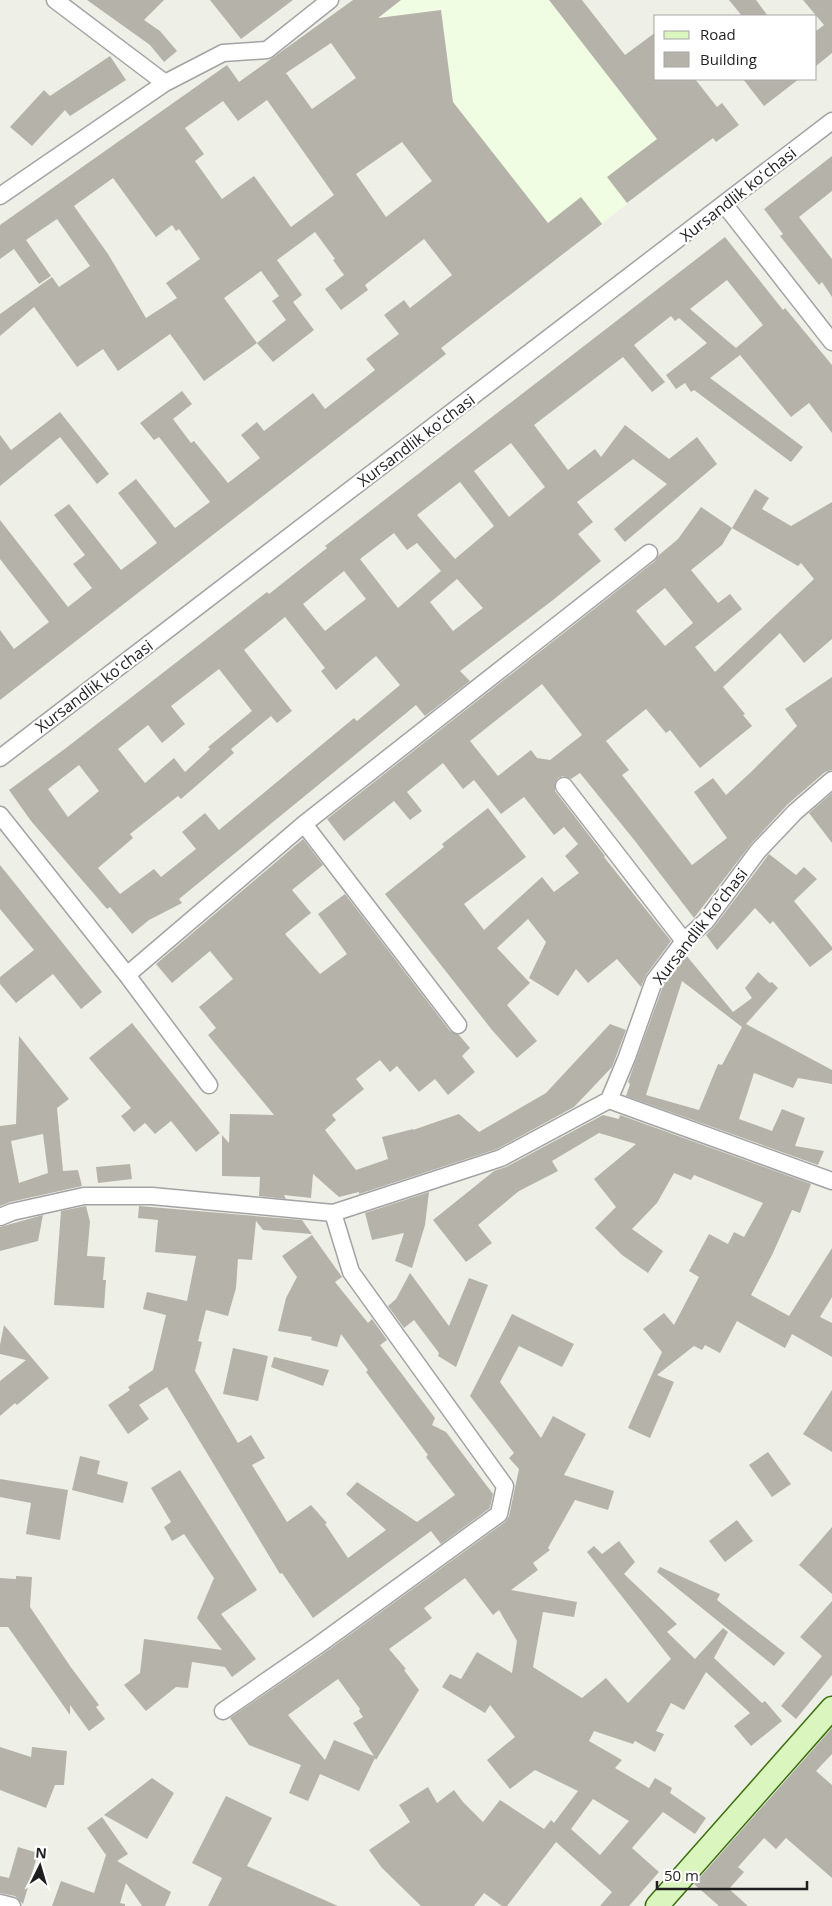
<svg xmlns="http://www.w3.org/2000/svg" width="832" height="1906" font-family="'Open Sans',sans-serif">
<rect width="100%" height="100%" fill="#eeefe6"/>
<path fill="#f1fde2" d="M353 0H582L698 149 517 289 402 142 406 139 331 17Z"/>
<path fill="#b5b3a9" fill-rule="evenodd" d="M87 0H164L144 20 160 31 177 51 164 62 150 45Z
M210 0H293L241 39Z
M353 0H401L378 18 441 10 453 102 548 223 581 197 602 224 441 348 446 354 0 700V630L14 649 49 622 0 559V520L68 607 92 588 73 564 85 555 54 515 69 504 121 570 157 543 118 493 136 479 175 528 210 502 159 437 154 440 140 423 182 391 192 404 173 419 191 443 194 441 228 483 260 458 241 435 257 422 264 431 313 393 325 409 375 370 366 359 399 334 384 315 404 300 410 308 452 275 424 239 365 285 368 290 341 310 325 289 344 275 333 260 335 259 315 232 277 260 302 295 293 302 314 330 273 362 257 343 204 381 170 334 118 371 103 349 77 367 34 307 0 336V314L52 277 59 287 90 266 57 219 26 240 51 276 39 284 14 249 0 259V225L227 65 239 82ZM331 43 356 78 312 109 286 73ZM267 100 334 195 291 227 254 176 222 199 195 161 204 154 185 128 223 101 238 121ZM402 142 432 181 386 217 356 174ZM113 178 156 237 172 225 176 231 179 229 200 259 166 283 177 298 146 318 108 254 74 206ZM261 271 279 296 272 301 286 320 257 343 224 298Z
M549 0H582L625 55 656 32V79H695L717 107 722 103 739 125 716 142 713 138 627 203 607 177 657 139Z
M729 0H756L768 16H742Z
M803 0H832V53L816 66V31L824 25Z
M110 56 126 80 70 116 65 110 32 146 10 127 44 90 50 96Z
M743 79H799L764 106Z
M832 156V191L799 217 832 259V297L822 282 819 285 780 236 783 234 764 209Z
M725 237 783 310 785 308 832 365V433L809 403 791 417 740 355 710 378 803 447 791 462 694 390 691 392 685 383 676 389 666 375 707 343 679 318 675 321 671 316 634 345 665 382 652 392 623 357 534 425 568 470 595 449 601 457 625 425 669 459 697 437 717 464 625 542 614 529 667 484 633 459 577 502 593 522 578 534 601 561 553 600 460 671 470 681 425 716 416 705 179 899 182 903 149 920 132 934 110 907 107 909 31 821 9 790 66 748 267 592 269 594 327 548 325 546ZM727 280 763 325 736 348 690 309ZM511 443 545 487 509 517 474 471ZM460 482 494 526 455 559 417 515ZM394 533 407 550 417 543 441 571 398 608 360 559ZM344 571 366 599 325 631 303 604ZM457 579 483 608 453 631 430 602ZM285 617 325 668 321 671 336 690 376 656 400 685 357 721 354 718 219 830 205 813 182 832 196 849 161 877 154 869 120 894 98 868 133 838 130 834 178 796 181 799 234 753 231 749 271 716 277 723 292 711 244 650ZM219 669 252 711 208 747 210 749 185 772 174 758 145 783 118 749 148 725 162 743 185 724 171 706ZM79 765 99 791 68 817 48 789Z
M60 412 109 474 97 484 60 437 0 486V435L11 450Z
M755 489 769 498 762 509 791 526 832 502V639L804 663 780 633 723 687 745 714 743 715 752 726 700 768 670 730 666 733 646 709 606 741 629 770 622 775 692 865 727 838 694 792 713 778 726 795 750 773 797 726 785 709 832 677V770L825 772 788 804 751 844 694 918 635 841 580 773 571 779 563 776 558 778 555 783V791L605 856 604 857 671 941 646 975 641 987 617 959 588 983 576 969 558 996 529 978 546 942 528 919 497 948 530 983 507 1005 537 1041 517 1058 492 1030 385 894 444 847 442 844 488 808 526 857 464 904 484 930 542 877 554 892 579 873 565 856 578 844 564 827 554 835 524 797 501 814 474 780 463 789 443 763 407 792 422 811 410 820 394 801 344 841 327 819 655 561 659 555 678 539 701 507 732 528ZM732 528 798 566 801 563 814 579 715 672 695 647 742 609 730 594 718 603 691 570 722 545ZM665 588 693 623 665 646 636 611ZM542 684 582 735 550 760 537 758 531 750 498 776 470 741Z
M832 793V843L809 813Z
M303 839 323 865 292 890 311 913 285 934 320 974 347 954 318 914 345 894 450 1031 459 1035 470 1048 462 1056 475 1072 448 1095 435 1079 419 1092 397 1066 390 1072 380 1060 356 1079 364 1089 332 1115 336 1120 325 1130 356 1170 388 1159 382 1137 413 1129V1130L459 1114 479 1132 546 1093 610 1024 626 1030 612 1067 574 1107 497 1149 359 1194V1192L339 1197 313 1174 311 1198 284 1195 286 1199 259 1196 260 1177 222 1176V1135L229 1143 230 1114 274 1115 208 1035 216 1028 199 1007 233 979 210 951 172 983 156 964Z
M769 854 796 875 804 867 817 879 794 901 832 947V950L810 967 773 921 770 924 755 908 717 950 706 935 714 927Z
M0 865 102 992 81 1009 53 974 16 1003 0 984V977L34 950 0 909Z
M686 955 733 1012 752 998 745 988 758 972 770 983 772 982 778 988 746 1024 832 1070V1084L798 1078 793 1088 754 1073 739 1119 772 1131 782 1109 805 1118 795 1146 824 1151 818 1165 626 1096 630 1084 628 1082 663 986ZM682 981 742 1027 722 1065 718 1064 699 1110 646 1095Z
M132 1023 220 1133 196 1152 171 1121 155 1134 145 1123 134 1132 121 1116 131 1108 89 1058Z
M19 1036 69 1099 57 1108 63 1171 78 1170 82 1186 10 1202 0 1206V1126L16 1124ZM43 1134 48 1173 19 1183 11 1141Z
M603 1115 619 1119 620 1115 811 1184 800 1213 792 1210 773 1253 751 1295 789 1316 832 1248V1297L820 1317 832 1323V1357L792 1334 785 1348 737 1321 720 1353 705 1345 702 1350 694 1346 657 1375 674 1382 650 1438 628 1428 662 1352 643 1329 664 1313 674 1325 699 1277 689 1271 709 1234 728 1244 734 1232 744 1237 763 1203 694 1175 691 1180 674 1173 657 1203 632 1229 663 1251 648 1273 622 1255 595 1228 616 1207 594 1179 636 1144 599 1133 552 1161 558 1171 519 1191 478 1225 492 1243 466 1262 433 1220 494 1171 506 1167Z
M130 1164 132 1179 98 1183 96 1167Z
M429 1192 425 1225 412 1268 395 1261 404 1233 372 1240 365 1213Z
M86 1206 90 1222 87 1256 105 1257 103 1280H106L104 1308 54 1305 61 1211Z
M139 1206 302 1220 312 1234 263 1230 256 1221 252 1260 238 1259 236 1288 228 1316 206 1310 198 1341 202 1342 195 1371 238 1443 251 1435 265 1458 252 1465 287 1522 311 1505 327 1523 325 1524 348 1558 386 1530 346 1494 357 1482 417 1522 455 1495 426 1457 428 1455 366 1372 368 1370 341 1334 337 1347 311 1340 312 1337 278 1331 286 1298 297 1277 282 1256 312 1235 342 1277 335 1282 368 1323 372 1319 387 1340 380 1345 435 1418 432 1425 446 1432 493 1494 490 1508 441 1544 431 1531 313 1618 282 1573 280 1574 167 1387 139 1405 149 1419 128 1434 108 1405 130 1390 128 1387 153 1370 166 1315 143 1309 147 1292 187 1301 196 1256 155 1252 158 1220 138 1218Z
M43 1215 38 1241 0 1251V1227Z
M410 1273 449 1326 469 1278 488 1285 456 1367 438 1356 439 1353 414 1320 404 1328 388 1306 396 1299Z
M512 1314 574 1344 562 1367 519 1346 500 1382 541 1438 553 1416 586 1434 564 1475 614 1491 608 1510 575 1500 548 1548 550 1550 533 1563 538 1570 511 1590 577 1602 574 1617 543 1612 533 1667 582 1698 606 1678 628 1703 671 1659 587 1552 594 1546 602 1554 619 1541 635 1562 624 1574 677 1624 667 1632 695 1659 723 1628 728 1632 714 1658 762 1703 765 1701 782 1721 751 1746 734 1726 750 1713 706 1672 684 1710 671 1703 656 1731 664 1734 655 1752 635 1741 633 1744 594 1731 589 1741 622 1760 615 1768 649 1788 655 1778 672 1788 670 1793 706 1818 695 1834 663 1812 632 1848 659 1872 629 1906H600L612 1892 556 1842 507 1906H502L484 1893 474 1906H421L382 1868 369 1850 410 1822 399 1805 428 1787 437 1803 454 1790 463 1802 483 1822 500 1800 544 1829 551 1820 554 1823 578 1791 535 1770 510 1789 487 1760 515 1737 490 1705 485 1713 442 1687 450 1674 461 1679 477 1652 512 1673 517 1641 499 1610 493 1615 465 1578 424 1608 432 1618 389 1649 406 1669 404 1670 419 1690 376 1760 375 1758 359 1791 320 1774 308 1801 289 1793 301 1765 249 1745 230 1718 323 1654 505 1522 509 1516 519 1469 509 1458 514 1453 470 1396ZM338 1679 360 1709 359 1711 363 1717 353 1723 374 1756 334 1740 325 1760 288 1715ZM593 1799 629 1821 600 1855 571 1829Z
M4 1325 49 1378 17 1405 15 1403 0 1416V1381L26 1360 0 1354V1345Z
M233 1348 268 1356 258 1401 223 1394Z
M274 1357 329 1370 323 1386 271 1367Z
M832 1390V1452L803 1434Z
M768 1452 791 1484 772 1497 749 1465Z
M80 1456 100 1461 97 1474 128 1482 123 1503 72 1490Z
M180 1470 257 1590 221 1614 256 1659 232 1677 225 1667 192 1662 188 1688 176 1687 146 1711 124 1685 140 1673 144 1639 222 1650 197 1618 214 1578 184 1534 172 1541 164 1527 171 1522 151 1488Z
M0 1479 68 1490 60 1540 26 1534 31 1503 0 1497Z
M737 1520 753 1541 725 1562 709 1541Z
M832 1527V1594L799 1565Z
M660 1567 720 1594 717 1600 785 1653 774 1666 657 1572Z
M16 1576 32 1577 30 1607 70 1666 99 1705 96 1707 105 1719 89 1731 70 1705V1715L8 1627H0V1578L16 1579Z
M832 1601V1675L796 1719 781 1706 822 1656 800 1637Z
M832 1728V1754L816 1771 832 1785V1878L786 1838 776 1849 764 1838 738 1867 744 1872 729 1889 748 1906H719L694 1884Z
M0 1747 31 1757 32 1747 67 1751 64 1785H55L46 1808 0 1790Z
M152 1778 174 1793 147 1839 104 1815Z
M226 1796 272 1818 247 1866 338 1906H208L222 1878 192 1863Z
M102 1817 128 1854 117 1861 171 1892 165 1906H142L126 1883 120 1903 125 1904V1906H52L61 1881 94 1893 106 1855 87 1828Z
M18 1847 38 1853 23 1904 15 1896 0 1893V1876L9 1878Z"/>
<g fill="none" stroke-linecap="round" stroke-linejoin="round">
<defs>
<path id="street" d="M55 0 165 83
M0 196 165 83 223 53 267 50 330 0
M724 204 832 342
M0 758 832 121
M564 786 684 941
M0 815 127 975 209 1085
M304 824 458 1025
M127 975 304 824 649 553
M609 1100 627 1057 654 981 684 941 706 921 758 851 795 812 832 780
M0 1217 12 1212 84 1196H152L333 1213 501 1158 609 1100 832 1181
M223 1711 317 1646 499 1514 505 1486 351 1272 333 1213
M0 1903 12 1906"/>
<path id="secondary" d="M657 1906 832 1708"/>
</defs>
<use href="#street" stroke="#a3a3a3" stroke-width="19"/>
<use href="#secondary" stroke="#39700d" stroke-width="25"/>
<use href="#street" stroke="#fff" stroke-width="16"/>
<use href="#secondary" stroke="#daf5be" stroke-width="22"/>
</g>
<g text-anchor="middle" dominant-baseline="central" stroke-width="4.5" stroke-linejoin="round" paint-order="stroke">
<g font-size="16" fill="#1f1f1f" stroke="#fff">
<text transform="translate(738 194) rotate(-38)">Xursandlik koʻchasi</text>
<text transform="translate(416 440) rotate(-37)">Xursandlik koʻchasi</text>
<text transform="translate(94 686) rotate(-37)">Xursandlik koʻchasi</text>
<text transform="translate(700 926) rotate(-52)">Xursandlik koʻchasi</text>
</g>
</g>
<rect x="654" y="15" width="162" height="65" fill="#ffffff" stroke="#a5a5a5"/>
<rect x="664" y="31" width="25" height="8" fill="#daf5be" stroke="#a5a5a5"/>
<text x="700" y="40" font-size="15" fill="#1f1f1f">Road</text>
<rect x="664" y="52" width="25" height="15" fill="#b5b3a9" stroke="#a5a5a5"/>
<text x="700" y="65" font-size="15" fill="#1f1f1f">Building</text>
<g transform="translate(40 1866) rotate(5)" stroke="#ffffff" stroke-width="4" paint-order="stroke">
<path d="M0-4L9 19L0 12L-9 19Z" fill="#1f1f1f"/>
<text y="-8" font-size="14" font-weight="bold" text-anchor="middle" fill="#1f1f1f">N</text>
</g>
<path d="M657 1881v8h150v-8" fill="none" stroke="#1f1f1f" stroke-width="2.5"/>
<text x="664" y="1881" font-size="15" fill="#1f1f1f" stroke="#ffffff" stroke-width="4" paint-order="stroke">50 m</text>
</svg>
